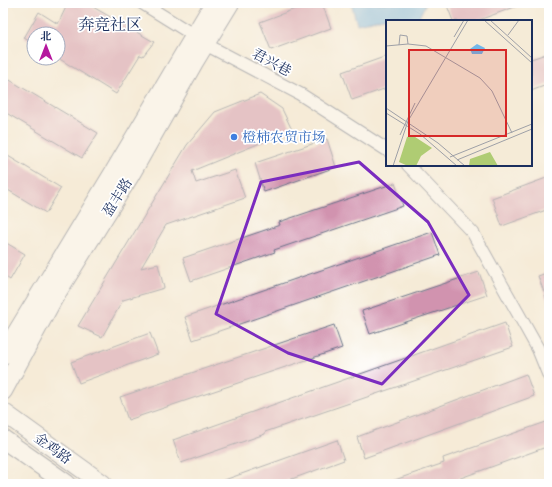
<svg xmlns="http://www.w3.org/2000/svg" width="552" height="487" font-family="'Gentium Book Plus','Noto Serif SC',serif">
<rect width="100%" height="100%" fill="#fff"/>
<filter id="ink" filterUnits="userSpaceOnUse"><feTurbulence type="fractalNoise" baseFrequency=".025" numOctaves="2"/><feDisplacementMap in="SourceGraphic" scale="8" xChannelSelector="R" yChannelSelector="G"/><feConvolveMatrix kernelMatrix="1 2 1 2 8 2 1 2 1" color-interpolation-filters="sRGB"/></filter>
<filter id="wash" filterUnits="userSpaceOnUse"><feTurbulence type="fractalNoise" baseFrequency=".012" numOctaves="4" result="noise"/><feDisplacementMap in="SourceGraphic" scale="16" xChannelSelector="R" yChannelSelector="G"/><feGaussianBlur stdDeviation="0.9" result="paint"/><feColorMatrix in="noise" values="0 0 0 0 0 0 0 0 0 0 0 0 0 0 0 0 0 1.4 0 .05"/><feComposite in="paint" operator="in"/></filter>
<g filter="url(#wash)">
<rect width="100%" height="100%" fill="#f5ebd7"/>
<path fill="#73b7e9" stroke="#4773a4" d="M351 3H426L417 21H408L396 15 357 24Z"/>
<g id="blocks">
<path fill="#d193af" d="M68 3H86L154 42 143 56 140 55 116 94 58 58V34H34V44L24 38 39 12 58 24Z
M311 3H322L331 28 271 50 260 22Z
M446 3H523V4L476 21H453Z
M549 53V84L531 91V59Z
M387 56V88L352 100 342 72Z
M3 76 98 133 82 158 3 111Z
M260 94 282 109 292 130 192 171 196 183 235 170 245 198 166 225 141 268 158 264 164 288 123 300 102 337 78 326 187 145 215 112Z
M327 139 336 167 264 192 255 163Z
M3 153 61 188 46 213 3 187Z
M549 177V209L502 226 492 198Z
M395 183 403 206 274 250 275 252 191 281 183 258 280 225 279 222Z
M432 232 440 255 193 340 185 317Z
M3 241 25 254 10 280 3 275Z
M479 272 487 295 370 334 362 311Z
M549 272V303H548L538 276Z
M505 323 513 347 265 432V434L181 463 173 440Z
M334 325 342 348 128 420 120 397Z
M150 333 158 354 79 383 71 362Z
M526 374 534 396 364 458 357 437Z
M549 421V446L444 484H387L386 483 444 463 443 458Z
M337 440 344 460 278 484H216V483Z"/>
</g>
</g>
<g filter="url(#ink)">
<use href="#blocks" fill-opacity="0" stroke="#677188" stroke-width="1"/>
<g fill="none" stroke-linecap="round" stroke-linejoin="round">
<defs>
<path id="street" d="M142 3 195 36 205 44 300 94 387 150
M408 165 473 233 538 349 549 376"/>
<path id="secondary" d="M3 355 114 172 214 3
M3 391 53 299 129 177 194 62 230 3
M3 412 103 484
M3 439 67 484"/>
</defs>
<use href="#street" stroke="#677188" stroke-width="14"/>
<use href="#secondary" stroke="#677188" stroke-width="20"/>
<use href="#street" stroke="#fff" stroke-width="12"/>
<use href="#secondary" stroke="#fff" stroke-width="18"/>
</g>
</g>
<path d="M0 0H552V487H0ZM359 162 428 222 469 295 382 384 288 353 216 314 261 182Z" fill="#f5ebd7" fill-opacity=".55" fill-rule="evenodd"/>
<path fill="none" stroke="#7b2cbf" stroke-width="3" stroke-linejoin="round" d="M359 162 428 222 469 295 382 384 288 353 216 314 261 182Z"/>
<circle fill="#3f7fe0" stroke="#fff" stroke-width="1.5" cx="234" cy="137" r="4"/>
<g text-anchor="middle" dominant-baseline="central" stroke-width="3.5" stroke-linejoin="round" paint-order="stroke">
<g font-size="14" fill="#1b2f5e" stroke="#fff">
<text transform="translate(272 62) rotate(28)">君兴巷</text>
<text transform="translate(117 197) rotate(-58)">盈丰路</text>
<text transform="translate(53 448) rotate(36)">金鸡路</text>
</g>
<g font-size="14" fill="#366cbe" stroke="#fff" text-anchor="start">
<text x="242" y="137">橙柿农贸市场</text>
</g>
<g font-size="16" fill="#1b2f5e" stroke="#fff">
<text x="110" y="24">奔竞社区</text>
</g>
</g>
<g transform="translate(386 20)">
<rect width="146" height="146" fill="#f5ebd7"/>
<path d="M26 115 46 128 35 136 30 146H22L13 142 21 117ZM104 132 112 146H83L84 139Z" fill="#afcc73"/>
<path d="M91 24 99 28 96 34H86L84 29Z" fill="#73b7e9"/>
<path fill="none" stroke="#9ea0a7" stroke-width="1" d="M98 0 146 43M104 0 146 38M122 15 133 0M68 17 78 0M13 25 14 15 21 16 22 24M0 26 22 24 40 26 94 58 106 71 126 113M0 88 52 123 79 146M0 93 34 114 71 146M14 115 29 83M64 137 146 104M71 140 146 109M7 146 22 101 82 0"/>
<path fill="#d62828" fill-opacity="0.15" stroke="#d62828" stroke-width="2" d="M23 30H120V116H23Z"/>
<rect width="146" height="146" fill="none" stroke="#1b2f5e" stroke-width="2"/>
</g>
<rect width="552" height="487" fill="none" stroke="#fff" stroke-width="16"/>
<g transform="translate(46 46)"><circle r="19" fill="#ffffff" stroke="#a4acbf"/>
<path d="M0-3L7 15L0 10L-7 15Z" fill="#b5179e"/>
<text y="-6" font-size="11" font-weight="bold" text-anchor="middle" fill="#1b2f5e">北</text>
</g>
</svg>
